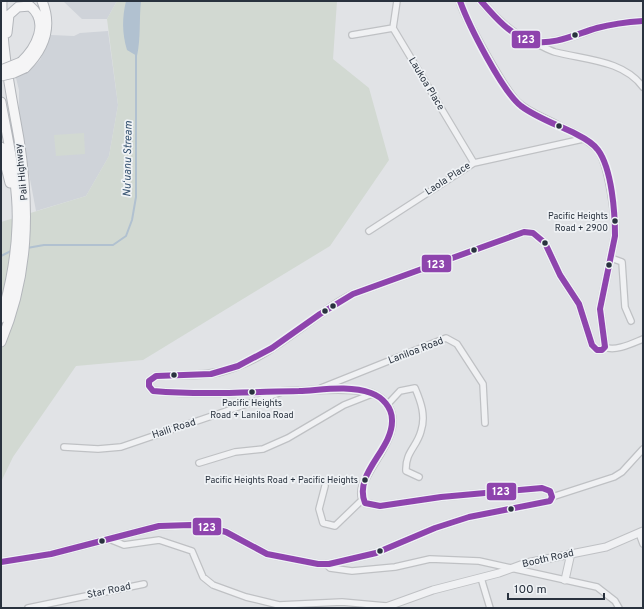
<svg xmlns="http://www.w3.org/2000/svg" width="644" height="609" font-family="Overpass,sans-serif">
<rect width="100%" height="100%" fill="#e1e3e6"/>
<path fill="#cfd3d9" d="M63 1H117L107 19H82Z
M108 31 118 105 109 156 86 196 36 211 19 121V90L16 78 29 71 40 60 51 35 74 36 80 33Z"/>
<path fill="#d2d9d2" d="M117 1H337L333 59 369 88 389 160 330 246 143 360 76 366 13 457 1 482V222L86 196 109 156 118 105 107 19Z
M84 133 85 154 56 156 54 135Z"/>
<path fill="#b1c1d0" d="M126 1H141C139 19 141 38 137 56L127 50C122 33 122 18 126 1Z"/>
<g fill="none" stroke-linecap="round" stroke-linejoin="round">
<path stroke="#b1c1d0" stroke-width="2" d="M27 248 44 245H113L126 236 132 220 136 197V54
M1 256 13 250"/>
<defs>
<path id="minor" d="M397 1 393 28 474 163
M352 35 393 28
M535 43C542 46 548 50 555 52 586 60 623 60 643 87
M369 231 474 163 583 139
M611 258 622 262 625 307 631 321
M605 347C615 352 633 343 643 339
M321 388 446 338 457 344 483 384 485 423
M387 405 400 391 415 388C421 402 426 416 421 431 417 447 405 452 406 471L419 477
M64 447 98 449 121 447 282 392
M199 463 235 452 263 449 288 438 344 405 372 394
M325 486 319 509 323 523 335 526 362 500
M552 497 614 477 622 472 643 449
M639 533 643 544
M109 539 124 545 159 540 192 551 203 577 213 585 246 597 279 605 342 602 386 606
M326 564 330 568 352 571 395 567 430 559 479 561 597 587 615 601 619 608
M481 578 490 608
M28 608 144 584"/>
<path id="tertiary" d="M481 1C492 14 514 37 531 41 552 46 578 34 597 28 612 24 628 22 643 21
M1 562 51 554 159 526 191 525 204 526 226 532 267 554 318 564H329L376 553 435 528 469 517 550 501 552 497 550 491 542 488 441 497 380 506 365 503C346 481 409 439 388 406 383 398 373 392 363 391 339 387 314 391 290 391 245 393 198 395 153 391L149 386V381L156 376C177 374 198 377 219 372 271 360 307 317 353 294L524 232 533 233 545 243 560 275 579 304 592 345 597 350H602L605 347 600 309 615 236C616 218 609 164 598 150 589 139 572 132 559 126 546 118 528 113 517 102 505 90 464 18 460 1
M565 580 571 553
M383 608 433 590 499 573 526 563 606 547 643 531"/>
<path id="trunk" d="M7 33 9 15 18 7 30 6C50 22 36 48 21 62
M25 68C44 49 53 27 42 1
M1 102C8 142 19 185 17 226 16 258 10 288 1 318
M1 147 10 183
M1 342C29 275 30 210 19 139 11 93 1 48 2 1"/>
</defs>
<use href="#minor" stroke="#bfc1c4" stroke-width="8"/>
<use href="#tertiary" stroke="#bfc1c4" stroke-width="9"/>
<use href="#trunk" stroke="#b3b6bb" stroke-width="11"/>
<use href="#minor" stroke="#f0f1f3" stroke-width="5.5"/>
<use href="#tertiary" stroke="#f0f1f3" stroke-width="7"/>
<use href="#trunk" stroke="#f5f5f6" stroke-width="9"/>
<defs>
<path id="trunk-bridge" d="M1 70 21 62
M1 76 14 73 25 68"/>
</defs>
<use href="#trunk-bridge" stroke="#b3b6bb" stroke-width="11" stroke-linecap="butt"/>
<use href="#trunk-bridge" stroke="#f5f5f6" stroke-width="9"/>
<defs>
<path id="bus-1" d="M481 1C494 16 511 36 531 41 554 46 576 34 597 28 612 24 628 22 643 21
M1 562 51 554 159 526 191 525 204 526 226 532 267 554 318 564H329L376 553 435 528 469 517 550 501 552 497 550 491 542 488 441 497 380 506 365 503C353 473 393 450 392 420 392 407 382 397 371 393 349 385 322 390 299 391 250 392 202 395 153 391L149 386V381L156 376 211 374 238 366 272 348 320 314 353 294 524 232 533 233 545 243 560 275 579 304 592 345 597 350H602L605 347 600 309 615 236C615 213 612 169 598 150 593 143 584 138 576 134 558 125 537 118 521 106 502 91 469 26 460 1"/>
</defs>
<use href="#bus-1" stroke="#eff2f5" stroke-width="9"/>
<use href="#bus-1" stroke="#8e44ad" stroke-width="6"/>
</g>
<g fill="#29323e" stroke="#eff2f5" stroke-width="1.5">
<circle cx="575" cy="35" r="3.5"/>
<circle cx="559" cy="126" r="3.5"/>
<circle cx="615" cy="221" r="3.5"/>
<circle cx="545" cy="243" r="3.5"/>
<circle cx="474" cy="250" r="3.5"/>
<circle cx="609" cy="265" r="3.5"/>
<circle cx="333" cy="306" r="3.5"/>
<circle cx="325" cy="311" r="3.5"/>
<circle cx="174" cy="375" r="3.5"/>
<circle cx="252" cy="392" r="3.5"/>
<circle cx="365" cy="480" r="3.5"/>
<circle cx="511" cy="509" r="3.5"/>
<circle cx="102" cy="541" r="3.5"/>
<circle cx="380" cy="551" r="3.5"/>
</g>
<g text-anchor="middle" dominant-baseline="central" stroke-width="3.5" stroke-linejoin="round" paint-order="stroke">
<g font-size="9" fill="#29323e" stroke="#eff2f5" text-anchor="end">
<text x="608" y="216">Pacific Heights<tspan x="608" dy="12">Road + 2900</tspan></text>
<text x="252" y="403" text-anchor="middle">Pacific Heights<tspan x="252" dy="12">Road + Laniloa Road</tspan></text>
<text x="358" y="480">Pacific Heights Road + Pacific Heights</text>
</g>
<g font-size="10" fill="#29323e" stroke="#eff2f5">
<text transform="translate(426 84) rotate(59)">Laukoa Place</text>
<text transform="translate(22 172) rotate(-96)">Pali Highway</text>
<text transform="translate(448 179) rotate(-33)">Laola Place</text>
<text transform="translate(416 351) rotate(-21)">Laniloa Road</text>
<text transform="translate(174 429) rotate(-18)">Haili Road</text>
<text transform="translate(548 559) rotate(-13)">Booth Road</text>
<text transform="translate(109 591) rotate(-12)">Star Road</text>
</g>
<g font-size="11" font-style="italic" fill="#355270" stroke="#eff2f5">
<text transform="translate(128 159) rotate(-89)">Nuʻuanu Stream</text>
</g>
</g>
<g stroke="#eff2f5" stroke-width="1.5">
<rect x="511" y="30" width="30" height="19" rx="4" fill="#8e44ad"/>
<rect x="421" y="254" width="31" height="19" rx="4" fill="#8e44ad"/>
<rect x="486" y="482" width="31" height="19" rx="4" fill="#8e44ad"/>
<rect x="192" y="517" width="30" height="19" rx="4" fill="#8e44ad"/>
</g>
<g font-size="11" text-anchor="middle" font-weight="bold" fill="#fff">
<text x="526" y="43">123</text>
<text x="436" y="268">123</text>
<text x="501" y="495">123</text>
<text x="207" y="531">123</text>
</g>
<rect width="644" height="609" fill="none" stroke="#29323e" stroke-width="4"/>
<path d="M508 593v6h96v-6" fill="none" stroke="#29323e" stroke-width="2"/>
<text x="514" y="593" font-size="12" fill="#29323e" stroke="#eff2f5" stroke-width="3" paint-order="stroke">100 m</text>
</svg>
